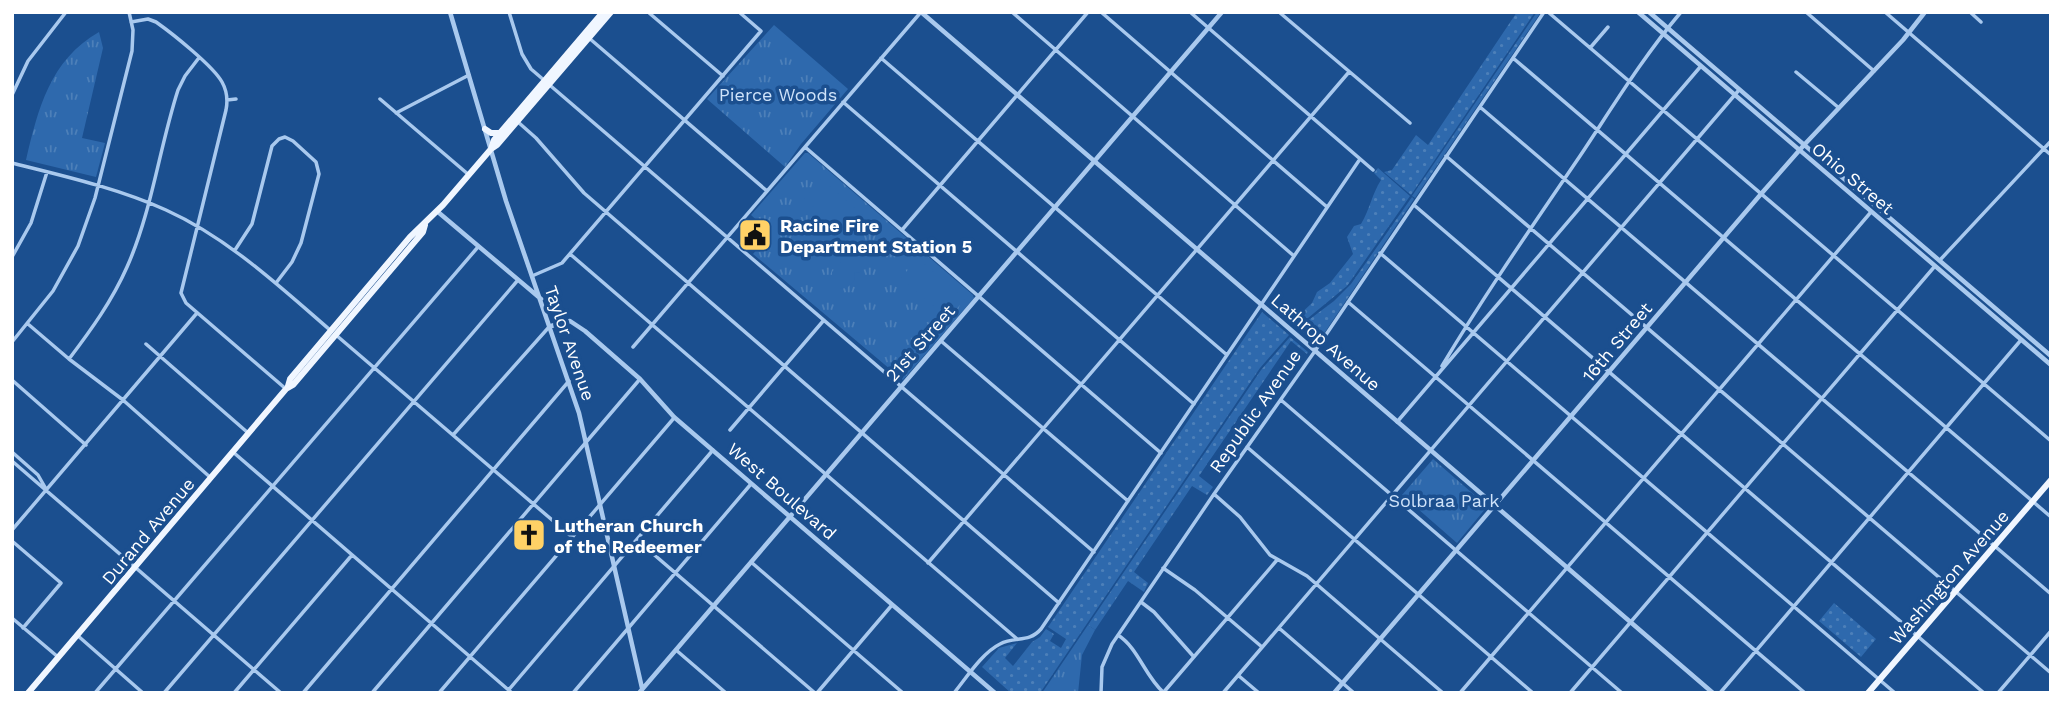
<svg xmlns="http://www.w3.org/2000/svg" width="2063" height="705" font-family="'Work Sans',sans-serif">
<defs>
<pattern id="grass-dots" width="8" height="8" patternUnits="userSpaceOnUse" patternTransform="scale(1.75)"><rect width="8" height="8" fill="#2e69ad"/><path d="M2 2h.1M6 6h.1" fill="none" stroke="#4d80b9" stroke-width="1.8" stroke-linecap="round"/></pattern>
<pattern id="park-tufts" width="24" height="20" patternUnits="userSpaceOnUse" patternTransform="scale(1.75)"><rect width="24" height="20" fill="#2e69ad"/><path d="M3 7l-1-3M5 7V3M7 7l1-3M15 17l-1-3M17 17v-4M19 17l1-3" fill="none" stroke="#4d80b9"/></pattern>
</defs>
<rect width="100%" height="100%" fill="#1b4f8f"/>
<path fill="url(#grass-dots)" d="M1517 12H1535L1411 195 1384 172 1392 170 1416 135 1428 145Z
M1537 12H1541L1415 198 1412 196Z
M1378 168 1410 196 1347 286 1297 327 1287 319 1290 314 1296 318 1312 303 1317 292 1330 283 1353 254 1347 237 1354 226 1361 224C1370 209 1372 194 1381 180L1374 173Z
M1412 197 1414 199 1317 344 1298 328 1334 301 1351 284Z
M1262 312 1289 335 1260 368 1040 693H1011L982 667 999 648 1017 643 1005 658 1013 666 1032 642 1040 637 1046 629 1054 634 1050 641 1061 648 1066 639 1048 627Z
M1290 337 1308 352 1307 354 1291 341 1199 476 1213 487 1207 495 1192 486 1134 572 1148 583 1144 592 1128 581 1095 630 1088 625 1261 370Z
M1834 603 1876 639 1861 657 1819 621Z"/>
<path fill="url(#park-tufts)" d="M774 25 848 89 801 144 785 167 707 99Z
M99 32 103 48 82 138 105 143 96 177 26 160C38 109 50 60 99 32Z
M805 153H808L973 295 974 298 903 380 753 254 771 233 751 215Z
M1433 459 1486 505V508L1457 543 1402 495Z
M1088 625 1095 630 1082 655 1078 693H1042Z"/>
<path fill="#2e69ad" d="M821 179 869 221 852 241 804 199Z
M816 218 848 245 860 244 872 257 860 272 854 273 855 280 847 288 840 289 832 282V272L841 262V255L832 264 800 236Z
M918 258 965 299 948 319 901 278Z"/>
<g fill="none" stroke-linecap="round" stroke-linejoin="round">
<path stroke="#a9c9ee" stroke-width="3.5" d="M509 12 522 54 531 69 1094 552
M648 12 723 76
M1012 12 1294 256
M1101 12 1327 207
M1190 12 1373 170
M1279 12 1410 123
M1548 12 2051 441
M1806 12 1874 71
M1885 12 2051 155
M1970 12 1981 22
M131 22 148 19 156 22C173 34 213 66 222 82 227 91 228 100 226 110L181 293 186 303 286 389
M589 38 767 191
M1590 48 1608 27
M881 58 1227 355
M1513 58 2051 517
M1796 72 1839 108
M12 95 28 61 66 12
M380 99 469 175
M227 100 236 99
M843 102 1194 404
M1480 107 2051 594
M396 113 469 75
M518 122 536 138 584 193 1059 603
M805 147 1161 453
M1446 156 2051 673
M12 163C64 176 117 188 166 210 228 238 279 286 330 330
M1414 205 1984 693
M902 230 1088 12
M235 250 252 224 272 146 279 139 285 137 293 141 316 162 319 174 301 243 292 262 276 283
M1380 253 1895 693
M570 254 1016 638
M12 257 31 223 47 172
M1940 260 2051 141
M532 276 562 263 761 31 739 12
M1348 302 1805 693
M28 324 69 359 123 400 211 478
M336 335 572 537
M941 341 1128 501
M12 342 53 291 78 246 95 198 132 51 133 30 129 12
M146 344 247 432
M633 347 921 12
M69 359C91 330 112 301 127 267 152 211 159 149 178 90L185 76 198 59
M1442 366C1485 294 1533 225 1580 156 1612 108 1643 57 1681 12
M12 380 86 445
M1281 400 1622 693
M1397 422 1701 66
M730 430 824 320
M453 435 549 327
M1247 447 1533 693
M12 452 38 475 46 489
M233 452 512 693
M12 461 281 693
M1214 494 1240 517 1270 555 1307 576 1443 693
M12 530 197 313
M637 540 815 693
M12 541 61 583 23 628
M751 562 903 693
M928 563 1349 72
M1163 568 1195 590 1262 647
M1141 602 1154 612 1194 657
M12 618 58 657
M1279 628 1354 693
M77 635 143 693
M1118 635C1139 649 1144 675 1164 693
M676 650 726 693
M1239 676 1259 693
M95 693 478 247
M164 693 518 280
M234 693 352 555
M303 693 569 381
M372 693 640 379
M439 693 674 418
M506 693 713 450
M573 693 751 484
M817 693 892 605
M954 693C967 677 982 653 1000 644 1015 636 1029 643 1041 629L1360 159
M1101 693 1102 667 1112 644 1214 494 1315 351 1544 12
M1163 693 1277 560
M1223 693 1739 90
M1460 693 1871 212
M1570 693 1935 266
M1720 693 2021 340
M1998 693 2051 631"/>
<path stroke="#a9c9ee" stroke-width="4.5" d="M450 12 506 201 579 413 642 688
M921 12 1713 693
M1638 12 2051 365
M1649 12 2051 356
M438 212 541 299
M551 326 570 321 585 331 640 379 674 417 995 693
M639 693 1222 12
M1334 693 1761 194 1804 145 1903 40 1925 12"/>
<path stroke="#f0f6ff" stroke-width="6" d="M485 129 491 133H499
M491 149 494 140 603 12
M288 386 290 379 410 237 443 205 491 149 497 145 611 12
M28 693 286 389 293 385 423 232 425 225
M1868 693 2051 480"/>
</g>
<defs>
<symbol id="civic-square" viewBox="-11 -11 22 22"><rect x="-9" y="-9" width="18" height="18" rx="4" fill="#ffd166" stroke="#1b4f8f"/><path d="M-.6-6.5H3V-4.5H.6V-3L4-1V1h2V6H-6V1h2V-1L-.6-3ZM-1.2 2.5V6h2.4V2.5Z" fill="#111"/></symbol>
<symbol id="church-square" viewBox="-11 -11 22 22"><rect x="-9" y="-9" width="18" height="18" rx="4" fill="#ffd166" stroke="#1b4f8f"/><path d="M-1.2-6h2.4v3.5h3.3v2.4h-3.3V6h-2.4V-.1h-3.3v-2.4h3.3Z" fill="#111"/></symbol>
</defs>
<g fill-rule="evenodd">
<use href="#civic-square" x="736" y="216" width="38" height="38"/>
<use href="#church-square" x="510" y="516" width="38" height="38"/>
</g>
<g text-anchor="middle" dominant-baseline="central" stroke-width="7" stroke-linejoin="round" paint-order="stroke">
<g font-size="18" fill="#cfe3fa" stroke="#1b4f8f">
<text x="778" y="94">Pierce Woods</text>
<text x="1444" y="500">Solbraa Park</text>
</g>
<g font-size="18" fill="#fff" stroke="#1b4f8f">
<text transform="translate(1853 178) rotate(40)">Ohio Street</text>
<text transform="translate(1326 342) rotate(41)">Lathrop Avenue</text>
<text transform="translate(1617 342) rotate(-50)">16th Street</text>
<text transform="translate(570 343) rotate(71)">Taylor Avenue</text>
<text transform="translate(920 343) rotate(-49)">21st Street</text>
<text transform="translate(1255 411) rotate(-55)">Republic Avenue</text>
<text transform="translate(782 491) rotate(41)">West Boulevard</text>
<text transform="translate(148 531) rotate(-50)">Durand Avenue</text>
<text transform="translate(1949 577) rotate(-49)">Washington Avenue</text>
</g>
<g font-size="18" font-weight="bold" fill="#fff" stroke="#1b4f8f" text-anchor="start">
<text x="780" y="225">Racine Fire<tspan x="780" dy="21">Department Station 5</tspan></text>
<text x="554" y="525">Lutheran Church<tspan x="554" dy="21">of the Redeemer</tspan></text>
</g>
</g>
<rect width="2063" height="705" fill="none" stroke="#ffffff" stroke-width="28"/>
</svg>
